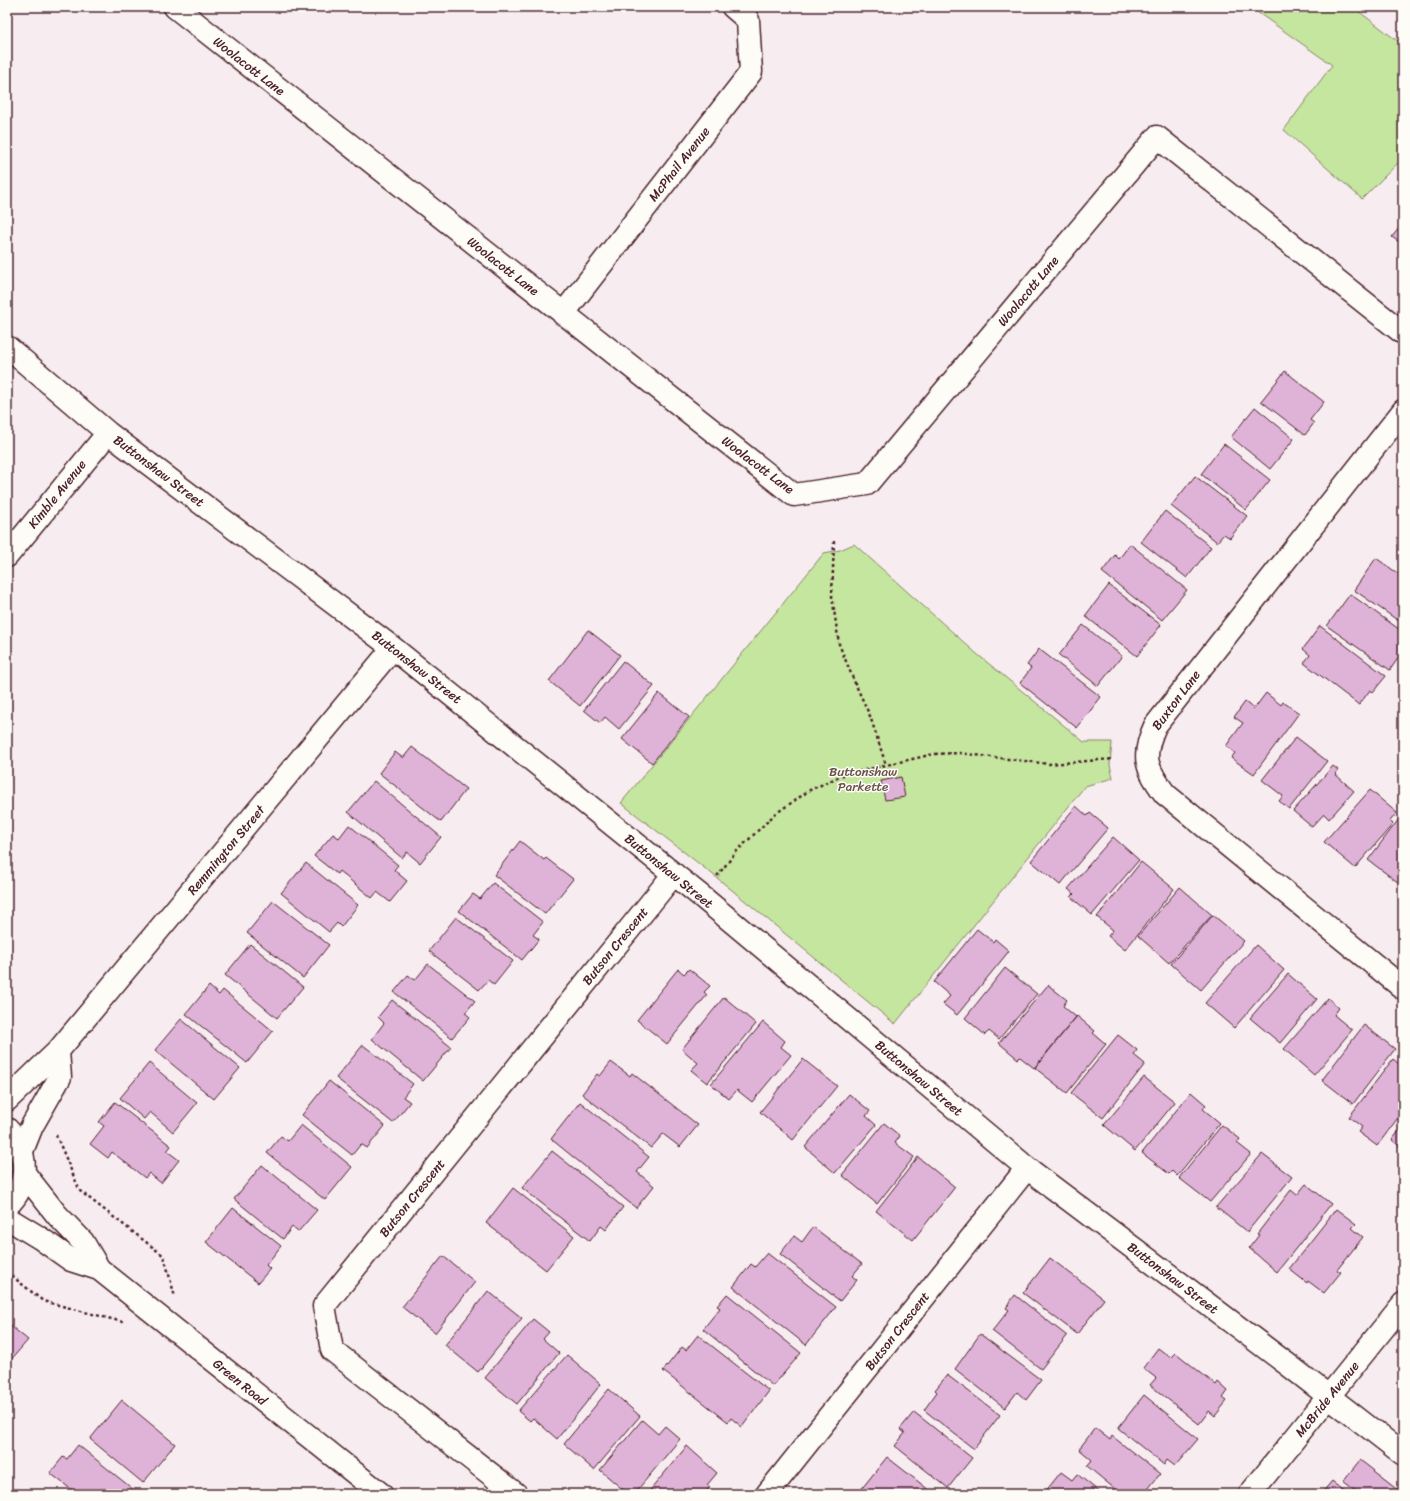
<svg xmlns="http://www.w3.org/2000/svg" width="1410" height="1501" font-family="Sriracha,sans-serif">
<rect width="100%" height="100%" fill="#f7edf1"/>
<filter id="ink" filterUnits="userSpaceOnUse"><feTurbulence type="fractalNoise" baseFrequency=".025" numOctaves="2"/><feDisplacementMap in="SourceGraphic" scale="8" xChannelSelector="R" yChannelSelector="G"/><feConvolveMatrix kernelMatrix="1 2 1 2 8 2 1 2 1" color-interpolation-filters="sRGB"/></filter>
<g filter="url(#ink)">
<path fill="#c5e69f" stroke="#888265" d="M1250 7H1353L1403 45V158L1362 199 1284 130 1332 65Z
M854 544 977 654 1084 742H1112L1110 765 1113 778 1085 786 895 1024 716 877 621 803 824 553 840 550Z"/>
<path fill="#dfb3d7" stroke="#4a1f2b" d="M1403 223V245L1392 237Z
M1285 371 1324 402 1310 420 1314 423 1305 435 1261 401Z
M1255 407 1294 439 1270 469 1231 437Z
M1224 444 1270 480 1246 510 1201 474Z
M1195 476 1247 516 1230 538 1224 534 1217 542 1171 506Z
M1165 511 1211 547 1187 578 1141 542Z
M1130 544 1187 590 1162 620 1102 572 1115 555 1119 559Z
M1376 558 1403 577V624L1354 590Z
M1109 585 1161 625 1137 656 1085 616Z
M1350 594 1403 632V656L1401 654 1390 670 1327 626Z
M1083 625 1122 656 1098 686 1059 655Z
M1320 626 1386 676 1373 692 1370 690 1359 705 1304 663 1310 655 1303 649Z
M588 630 620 655 580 706 549 681Z
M1039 649 1101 697 1077 728 1020 683 1031 668 1027 665Z
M623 661 654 686 619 729 605 717 600 723 584 710Z
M659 693 689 717 652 763 622 739Z
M1266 693 1281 705 1283 702 1299 713 1254 774 1231 758 1235 753 1226 746 1243 723 1234 717 1245 702 1254 709Z
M1296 737 1327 761 1289 809 1279 801 1283 796 1262 780Z
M412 747 466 789 441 822 379 773 395 752 403 758Z
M1333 766 1338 770 1335 774 1354 791 1329 819 1324 814 1312 827 1293 811Z
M901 777 905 797 885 800 881 781Z
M374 781 441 837 420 863 407 852 402 858 348 812Z
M1370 790 1397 813 1390 821 1393 824 1355 868 1324 842Z
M1076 806 1087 816 1090 813 1108 828 1060 885 1031 861Z
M1402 815 1403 816V878L1399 883 1368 860Z
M349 825 398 865 394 870 407 881 390 902 377 892 372 898 339 871 337 874 314 856 333 834 339 838Z
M1113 837 1139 860 1092 915 1071 897 1074 894 1068 889Z
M520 841 544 860 546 858 573 879 545 914 494 875Z
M1141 862 1174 889 1125 950 1108 936 1113 930 1097 917Z
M306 863 358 905 341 927 337 923 329 932 281 893Z
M493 883 543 922 533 935 539 939 522 960 459 911 473 894 480 899Z
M1180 887 1212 915 1169 963 1138 936Z
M273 901 329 945 303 978 247 933Z
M1213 915 1244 941 1201 990 1171 964Z
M456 917 513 961 494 985 488 980 479 990 429 951Z
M977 929 993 942 995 939 1009 951 957 1015 943 1004 950 996 934 982Z
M250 944 303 987 277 1018 225 975Z
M1256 945 1284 970 1234 1028 1205 1003Z
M428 964 475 1001 465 1013 470 1017 452 1038 394 992 408 975 415 980Z
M1005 968 1037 994 999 1039 989 1031 985 1035 965 1018Z
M678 969 684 974 689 969 710 986 704 992 707 995 667 1044 637 1020Z
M1288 974 1317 999 1280 1043 1250 1018Z
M1048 985 1067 1000 1063 1006 1076 1017 1034 1068 1020 1057 1018 1059 999 1043Z
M209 986 219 995 223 990 273 1031 247 1063 186 1014Z
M724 997 756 1024 707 1083 691 1070 698 1063 682 1049Z
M1328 998 1339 1008 1334 1015 1352 1030 1314 1075 1284 1049Z
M392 1000 451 1047 423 1081 372 1039 384 1023 378 1017Z
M1077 1016 1095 1031 1093 1033 1106 1044 1067 1093 1035 1068Z
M181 1019 240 1068 214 1099 155 1050Z
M763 1022 785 1041 781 1047 791 1055 752 1102 737 1090 729 1099 711 1084Z
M1364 1025 1395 1049 1353 1104 1322 1080Z
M1118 1035 1137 1050 1134 1055 1145 1064 1103 1118 1071 1093Z
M363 1045 413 1084 403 1097 410 1102 393 1123 336 1078Z
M803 1059 837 1086 793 1140 760 1112Z
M1393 1059 1403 1067V1111L1377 1146 1358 1132 1362 1127 1349 1117Z
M611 1062 630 1076 632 1073 698 1125 680 1147 663 1134 651 1148 582 1094 597 1074 600 1076Z
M149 1063 197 1103 173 1132 150 1112 144 1119 120 1098Z
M1144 1077 1175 1102 1135 1151 1104 1125Z
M329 1081 385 1126 367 1148 361 1144 352 1155 302 1115Z
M1191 1092 1206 1105 1203 1109 1220 1123 1177 1176 1172 1171 1169 1174 1142 1153Z
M849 1094 870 1111 866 1116 876 1125 835 1173 805 1147Z
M115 1102 171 1146 167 1151 179 1160 161 1183 149 1173 145 1178 112 1152 108 1158 90 1144 104 1126 99 1122Z
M580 1102 649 1157 637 1172 654 1186 636 1208 551 1139Z
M884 1123 900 1136 895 1143 914 1157 877 1204 842 1175Z
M301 1125 352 1167 325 1200 267 1153 281 1136 288 1141Z
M1222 1125 1240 1139 1237 1143 1251 1154 1210 1202 1179 1178Z
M1403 1126V1149L1392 1140Z
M552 1151 623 1207 606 1230 601 1226 590 1241 522 1188Z
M1262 1154 1292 1177 1247 1232 1216 1207Z
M918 1157 955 1187 913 1240 876 1211Z
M262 1165 317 1210 298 1232 292 1227 283 1239 234 1199Z
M1306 1184 1331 1204 1277 1272 1249 1248 1259 1235 1257 1234 1291 1190 1297 1195Z
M513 1188 574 1236 546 1270 486 1223Z
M233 1208 281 1246 266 1265 270 1269 258 1283 206 1242Z
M1336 1209 1356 1224 1352 1228 1363 1237 1337 1270 1341 1272 1324 1293 1308 1281 1307 1283 1289 1269Z
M813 1227 862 1264 852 1276 857 1280 840 1301 780 1254 794 1236 802 1242Z
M767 1253 836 1307 806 1345 733 1287 751 1264 755 1267Z
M443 1256 475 1282 435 1333 402 1307Z
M1050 1258 1104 1299 1077 1334 1023 1293Z
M488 1291 522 1318 478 1372 445 1345Z
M727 1294 801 1353 773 1386 703 1329 720 1308 717 1306Z
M1015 1295 1067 1336 1041 1369 992 1331 1009 1310 1006 1308Z
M533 1319 549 1332 543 1339 559 1353 517 1404 485 1378Z
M7 1323 28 1340 9 1362 7 1361Z
M980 1334 1041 1380 1026 1400 1017 1392 1005 1408 955 1369Z
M698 1335 769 1391 742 1427 731 1418 728 1422 663 1371 682 1347 686 1350Z
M1158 1348 1171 1358 1176 1353 1216 1385 1218 1382 1228 1391 1223 1398 1227 1401 1215 1416 1209 1411 1199 1424 1150 1385 1156 1378 1143 1368Z
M567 1355 601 1384 557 1439 533 1418 530 1421 518 1411Z
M947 1375 1000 1415 974 1449 924 1410 937 1392 935 1390Z
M609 1389 640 1416 594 1470 564 1444Z
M1144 1395 1198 1439 1175 1466 1167 1460 1164 1465 1118 1428Z
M122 1400 175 1444 143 1483 90 1439Z
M914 1412 972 1458 948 1488 895 1446 905 1433 900 1429Z
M642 1420 658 1434 665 1426 680 1439 634 1494H628L600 1470Z
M1095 1428 1110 1440 1112 1436 1160 1474 1144 1494H1121L1087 1466 1092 1460 1079 1449Z
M78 1445 134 1490 131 1494H77L50 1473 63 1457 67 1459Z
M687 1446 717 1473 707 1485 710 1487 703 1494H647Z
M887 1457 934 1494H862L859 1492Z
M1360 1460 1400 1491 1397 1494H1360L1343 1481Z
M1061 1472 1072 1480 1077 1474 1102 1494H1048L1045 1492Z
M1332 1481 1348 1494H1321Z"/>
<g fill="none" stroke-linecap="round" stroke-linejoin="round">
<defs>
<path id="street" d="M175 7 794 495 867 484 1157 137 1403 333
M563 314 751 72 748 20 733 7
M7 347 108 433 393 648 701 896 1027 1168 1291 1367 1403 1454
M1403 411 1155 726C1141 757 1146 768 1165 794L1403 988
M7 556 108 433
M7 1100 58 1051 393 648
M22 1151 32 1126 60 1077 58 1051
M516 1494 332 1350 324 1306 674 874
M767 1494 1027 1168
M1250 1494 1403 1304"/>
<path id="secondary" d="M7 1129C29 1150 30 1185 7 1206
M24 1173 57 1215 83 1242 99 1269
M7 1218 40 1238 71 1260 99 1269 381 1494"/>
</defs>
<use href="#street" stroke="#4a1f2b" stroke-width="25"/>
<use href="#secondary" stroke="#4a1f2b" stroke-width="25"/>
<path stroke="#4a1f2b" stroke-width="2.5" stroke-dasharray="3 3" stroke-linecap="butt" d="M834 541 832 596 839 644 854 681 870 716 886 765
M717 876 737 851 775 814 810 790 843 775 934 754 959 753 1049 764 1113 759
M56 1135 80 1191 164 1256 175 1297
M7 1272 43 1301 123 1322"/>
<use href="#street" stroke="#fdfcf7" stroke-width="22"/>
<use href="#secondary" stroke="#fdfcf7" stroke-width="22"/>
</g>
</g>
<g text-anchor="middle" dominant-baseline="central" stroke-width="3" stroke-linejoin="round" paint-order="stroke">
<g font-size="13" fill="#4a1f2b" stroke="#fdfcf7">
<text transform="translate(249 66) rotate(38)">Woolacott Lane</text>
<text transform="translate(679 164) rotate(-52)">McPhail Avenue</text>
<text transform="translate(503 266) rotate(38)">Woolacott Lane</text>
<text transform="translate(1028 291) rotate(-50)">Woolacott Lane</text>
<text transform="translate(758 465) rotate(37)">Woolacott Lane</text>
<text transform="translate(159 471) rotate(37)">Buttonshaw Street</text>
<text transform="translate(57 494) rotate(-51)">Kimble Avenue</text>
<text transform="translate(417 667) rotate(38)">Buttonshaw Street</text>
<text transform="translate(1176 700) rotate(-53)">Buxton Lane</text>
<text transform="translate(226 850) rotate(-50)">Remmington Street</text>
<text transform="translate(669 871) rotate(39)">Buttonshaw Street</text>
<text transform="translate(615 946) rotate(-51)">Butson Crescent</text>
<text transform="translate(919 1078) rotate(40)">Buttonshaw Street</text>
<text transform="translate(412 1198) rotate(-51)">Butson Crescent</text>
<text transform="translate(1173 1278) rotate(37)">Buttonshaw Street</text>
<text transform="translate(897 1331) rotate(-52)">Butson Crescent</text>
<text transform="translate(240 1382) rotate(39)">Green Road</text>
<text transform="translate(1327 1399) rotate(-51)">McBride Avenue</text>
</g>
<g font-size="13" fill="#695148" stroke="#fdfcf7">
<text x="863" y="771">Buttonshaw<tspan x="863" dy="15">Parkette</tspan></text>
</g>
</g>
<rect width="1410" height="1501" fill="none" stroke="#fdfcf7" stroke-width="24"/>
<rect x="12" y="12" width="1386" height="1477" fill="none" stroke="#4a1f2b" stroke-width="1.5" filter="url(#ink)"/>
</svg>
